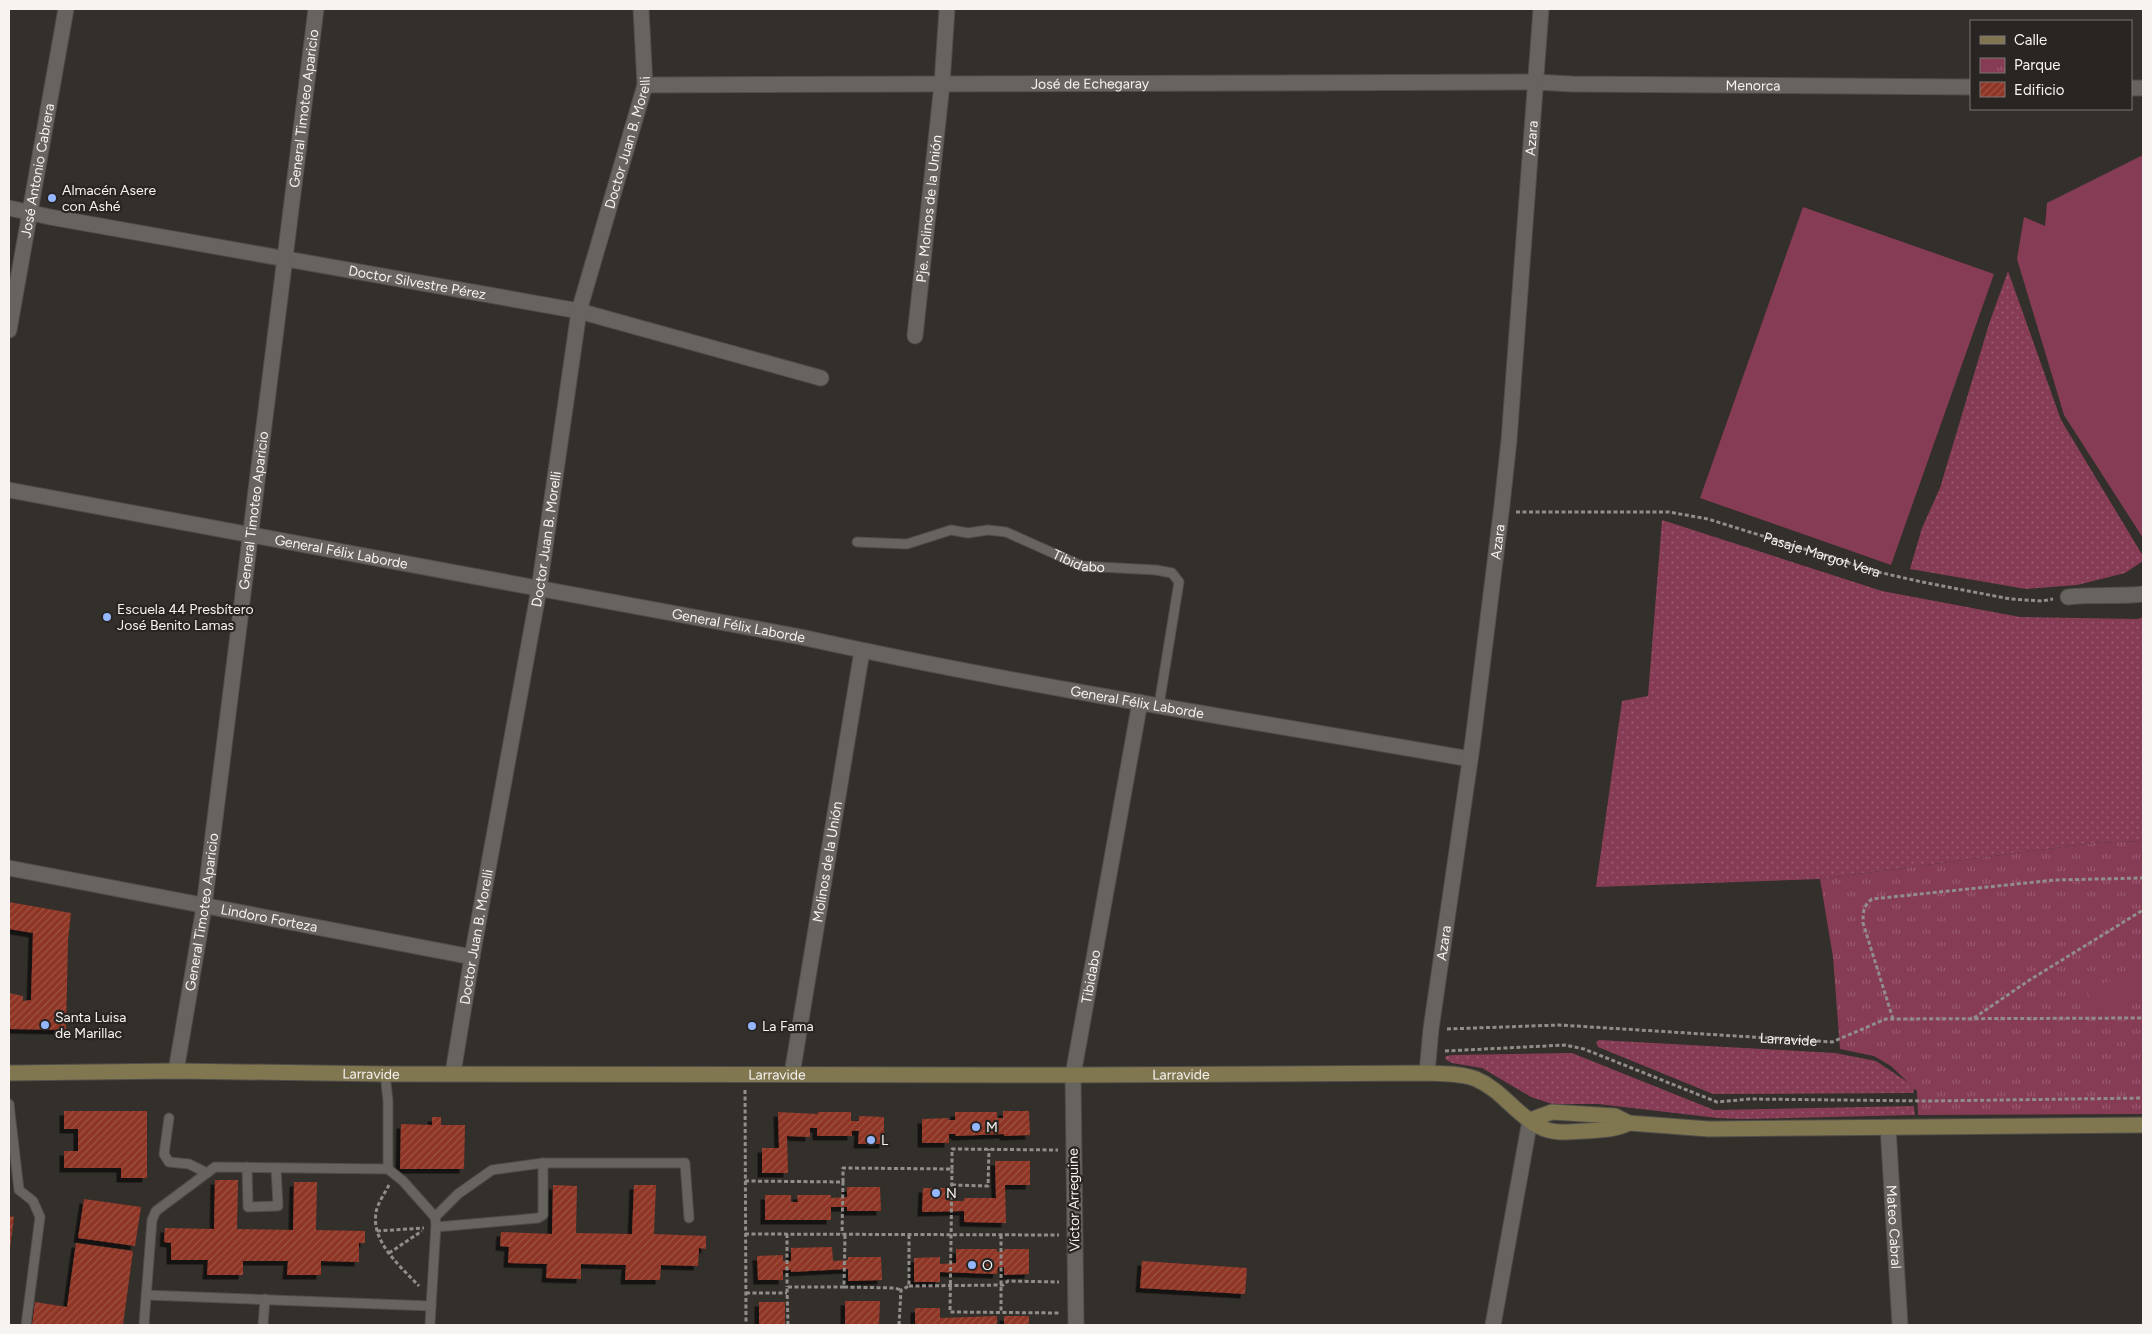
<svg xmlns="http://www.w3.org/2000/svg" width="2152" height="1334" font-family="Figtree,sans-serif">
<defs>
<pattern id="grass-dots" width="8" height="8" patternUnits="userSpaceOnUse" patternTransform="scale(1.25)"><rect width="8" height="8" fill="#873c56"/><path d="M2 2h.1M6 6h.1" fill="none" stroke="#99596f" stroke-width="1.8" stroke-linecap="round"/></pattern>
<pattern id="park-tufts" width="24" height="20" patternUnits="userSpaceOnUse" patternTransform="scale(1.25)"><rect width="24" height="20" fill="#873c56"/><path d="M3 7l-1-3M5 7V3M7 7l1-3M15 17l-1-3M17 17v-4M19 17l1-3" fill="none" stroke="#99596f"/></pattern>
<pattern id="building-hatch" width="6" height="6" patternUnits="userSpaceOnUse" patternTransform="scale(1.25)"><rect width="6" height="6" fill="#8e3525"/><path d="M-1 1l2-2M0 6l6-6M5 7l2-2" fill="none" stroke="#9e5345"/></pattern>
<filter id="shadow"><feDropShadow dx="-4.5" dy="4.5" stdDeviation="0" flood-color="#0009"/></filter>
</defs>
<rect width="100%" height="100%" fill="#332f2b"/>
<path fill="url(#grass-dots)" d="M2008 271 2061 420 2143 556V561L2125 573 2077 585 2026 589 1910 569 1922 528 1940 488 1989 324Z
M1662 520 1882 591 2020 617 2138 619 2143 617V841L2093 843 1820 879 1596 887 1622 701 1648 696Z
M1599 1040 1835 1053 1876 1061 1915 1087 1913 1093 1713 1094 1598 1047 1596 1042Z
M1572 1053 1714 1110 1914 1106 1915 1115 1743 1119 1718 1118 1598 1104H1552L1531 1097 1482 1068 1452 1063 1445 1059 1446 1056 1453 1055Z"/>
<path fill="url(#park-tufts)" d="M2143 841V1114L1918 1115 1917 1091 1891 1066 1874 1056 1840 1049 1833 957 1820 879 2093 843Z"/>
<path fill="#873c56" d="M2143 155V538L2064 415 2017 259 2024 217 2045 226 2047 203Z
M1803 207 1994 274 1891 565 1700 498Z
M2143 970V998L2094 1014 2087 989Z"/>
<path fill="url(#building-hatch)" filter="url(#shadow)" d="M9 902 71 913 68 940 66 1030 9 1029V993L23 996V1001L31 1000 33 933 9 929Z
M64 1111H147V1178H121V1168H64V1151H78V1129H64Z
M1003 1111H1029L1030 1135 1004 1136V1134L956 1136 955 1134H949V1143H922V1119L949 1118 948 1120H955V1112H997V1118H1003Z
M778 1112 818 1114V1112H851V1121H859V1116L884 1117V1144H858L859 1131H852V1136H817V1128H810V1137L787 1136 788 1173H762V1148H779Z
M432 1117H441V1125H465L464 1169H400L401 1124 432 1125Z
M995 1161H1030V1185H1005L1006 1223 964 1222V1211L922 1212 923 1188H949V1201H964V1198H996Z
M215 1180H238L237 1229 293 1230 294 1182H317L316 1230 365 1231V1243H359V1262L321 1261V1275H287L288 1261H243V1275H207L208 1260H171V1243L164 1242 165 1228 214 1229Z
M553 1185 577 1186 576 1233 632 1234 634 1185H656L654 1234 706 1236V1249L699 1248 698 1266 661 1265 660 1280H625L626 1265 581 1264V1279L546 1278 547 1264 508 1263 509 1247 500 1246 501 1232 552 1234Z
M847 1187H880L881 1211H847V1207H831V1220H765V1195H791V1202H798L797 1195H831V1198L847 1197Z
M84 1199 141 1207 135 1246 78 1238Z
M9 1216 14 1217 10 1249H9Z
M76 1243 133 1251 123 1325H32L35 1302 67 1307Z
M832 1247 833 1261 848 1260V1257H881L882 1280 848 1281V1269L791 1272V1270H783V1280H758L757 1256 783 1255V1261H791V1248Z
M956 1249H997V1252L1004 1251V1249H1029V1274L1004 1275V1267H998L997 1274 940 1272V1282H914V1258L940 1257V1264L956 1263Z
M1142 1261 1247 1268 1245 1294 1140 1288Z
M845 1301H880L879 1325H845Z
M759 1302H785V1325H759Z
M915 1308H940V1318L997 1316V1325H915Z
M1004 1316H1029V1325H1004Z"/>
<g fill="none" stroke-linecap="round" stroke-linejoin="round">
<defs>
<g id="lane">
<path id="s3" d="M857 542 907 544 951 530 968 533 988 530 1006 532 1082 566 1156 570 1172 573 1179 582 1159 705"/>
<path d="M385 1074 388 1101V1169"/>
<path d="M9 1104 19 1190 33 1201 40 1217 26 1325"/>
<path d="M169 1118 164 1154 169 1162 189 1164 207 1173"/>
<path d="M247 1167 248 1207 278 1206 276 1168"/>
<path d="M435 1217 458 1194 492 1170 543 1163H685L689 1218"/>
<path d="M436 1227 538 1218 543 1215V1163"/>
<path d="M145 1325 144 1324 152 1220 156 1211 215 1167 388 1169 403 1181 435 1217 436 1225 431 1306 146 1295"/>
<path d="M263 1325 265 1299"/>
<path d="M430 1325 431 1306"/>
</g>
<g id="street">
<path id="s4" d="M645 85 1535 82 1572 84 1971 87"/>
<path d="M2131 88H2143"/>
<path id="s5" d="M9 208 50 217 579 311 821 378"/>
<path id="s6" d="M9 330 66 9"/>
<path id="s7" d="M915 336 942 84 947 9"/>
<path id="s8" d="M9 490 801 637C1022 686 1247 720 1470 759"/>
<path d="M2068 597C2093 594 2118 597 2143 594"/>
<path id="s9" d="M9 868 472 957"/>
<path id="s10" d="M176 1071 204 907 316 9"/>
<path id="s11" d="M453 1073 472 957 539 589 579 311 645 85 641 9"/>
<path id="s12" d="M1427 1073 1431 1029 1473 740 1502 505 1509 440 1541 9"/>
<path id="s13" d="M792 1074 862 651"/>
<path id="s14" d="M1888 1127 1900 1325"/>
<path id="s15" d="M1076 1325 1073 1075 1140 702"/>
<path d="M1493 1325 1530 1120"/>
</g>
<g id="secondary">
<path id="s16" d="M9 1073 176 1071 385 1074 1073 1075 1427 1073C1443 1074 1461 1073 1476 1079 1502 1090 1516 1115 1540 1127 1553 1134 1570 1132 1585 1131 1601 1130 1615 1130 1629 1123"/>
<path d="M1530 1120 1552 1112 1615 1116 1629 1123 1709 1129 2143 1125"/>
</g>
</defs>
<use href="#lane" stroke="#4f4c49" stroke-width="11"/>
<use href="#street" stroke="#4f4c49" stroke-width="17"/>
<use href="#secondary" stroke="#4f4c49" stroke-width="17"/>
<g stroke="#918d8a" stroke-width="3" stroke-dasharray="4 2.5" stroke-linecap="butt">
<path id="s1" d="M1516 512H1669L1708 519 1878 572 1922 582 2010 599 2042 601 2053 599"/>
<path d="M1974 1018 2028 981 2143 910"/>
<path d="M1893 1019 1863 923C1863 912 1863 906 1872 899L2055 880 2143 878"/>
<path id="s2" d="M1447 1029 1559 1025 1832 1042 1886 1019 2143 1018"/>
<path d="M1445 1051 1565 1045 1584 1049 1717 1102 1750 1099 1928 1101 2143 1098"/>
<path d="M745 1090 746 1325"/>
<path d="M952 1169V1149L1058 1150"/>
<path d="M745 1181 843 1182 842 1234"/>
<path d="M843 1182V1168L952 1169 950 1312 1060 1313"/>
<path d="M389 1185C385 1193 377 1204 376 1213 371 1242 401 1267 419 1286"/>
<path d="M952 1185 988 1186 989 1149"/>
<path d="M377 1231 424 1228"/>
<path d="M745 1234 1059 1235"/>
<path d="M787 1234V1287"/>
<path d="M845 1235 844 1287 895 1288 901 1290"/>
<path d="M1001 1235V1313"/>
<path d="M389 1253 422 1231"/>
<path d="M909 1286 1003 1285 1008 1281 1059 1282"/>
<path d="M746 1293H787"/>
<path d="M788 1325 787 1287H844"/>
<path d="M899 1325 901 1290 909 1286V1234"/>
</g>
<use href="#lane" stroke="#67635f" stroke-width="9"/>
<use href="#street" stroke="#67635f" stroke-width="15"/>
<use href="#secondary" stroke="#807650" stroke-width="15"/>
</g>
<g fill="#94b7fd" stroke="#292522" stroke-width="2">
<circle cx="52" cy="198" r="5"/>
<circle cx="107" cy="617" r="5"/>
<circle cx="45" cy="1025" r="5"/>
<circle cx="752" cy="1026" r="5"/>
<circle cx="976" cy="1127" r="5"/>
<circle cx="871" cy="1140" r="5"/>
<circle cx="936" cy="1193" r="5"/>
<circle cx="972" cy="1265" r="5"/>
</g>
<g text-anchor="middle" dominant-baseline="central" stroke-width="4.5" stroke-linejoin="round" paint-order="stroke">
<g font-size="14" fill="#f6f3f1" stroke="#292522">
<text stroke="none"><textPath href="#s4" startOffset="445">José de Echegaray</textPath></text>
<text stroke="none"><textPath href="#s4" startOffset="1108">Menorca</textPath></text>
<text stroke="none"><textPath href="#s10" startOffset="971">General Timoteo Aparicio</textPath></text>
<text stroke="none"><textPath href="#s12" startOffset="941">Azara</textPath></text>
<text stroke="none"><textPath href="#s11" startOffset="948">Doctor Juan B. Morelli</textPath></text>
<text stroke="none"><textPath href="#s6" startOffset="162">José Antonio Cabrera</textPath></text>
<text stroke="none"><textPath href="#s7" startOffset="128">Pje. Molinos de la Unión</textPath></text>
<text stroke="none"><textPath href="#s5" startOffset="415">Doctor Silvestre Pérez</textPath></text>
<text stroke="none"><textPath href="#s10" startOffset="566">General Timoteo Aparicio</textPath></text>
<text stroke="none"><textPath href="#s11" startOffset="542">Doctor Juan B. Morelli</textPath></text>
<text stroke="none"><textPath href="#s12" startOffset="536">Azara</textPath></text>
<text stroke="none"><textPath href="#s8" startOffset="338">General Félix Laborde</textPath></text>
<text stroke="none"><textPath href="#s1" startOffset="312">Pasaje Margot Vera</textPath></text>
<text stroke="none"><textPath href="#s3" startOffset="231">Tibidabo</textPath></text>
<text stroke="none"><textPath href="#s8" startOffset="742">General Félix Laborde</textPath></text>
<text stroke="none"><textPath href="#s8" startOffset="1148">General Félix Laborde</textPath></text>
<text stroke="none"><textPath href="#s13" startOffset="215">Molinos de la Unión</textPath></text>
<text stroke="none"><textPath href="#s10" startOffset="161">General Timoteo Aparicio</textPath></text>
<text stroke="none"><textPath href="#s9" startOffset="265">Lindoro Forteza</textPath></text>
<text stroke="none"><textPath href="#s11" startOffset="138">Doctor Juan B. Morelli</textPath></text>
<text stroke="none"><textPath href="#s12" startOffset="131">Azara</textPath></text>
<text stroke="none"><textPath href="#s15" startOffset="350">Tibidabo</textPath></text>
<text stroke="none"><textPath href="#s2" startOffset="342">Larravide</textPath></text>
<text stroke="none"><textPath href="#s16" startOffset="362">Larravide</textPath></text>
<text stroke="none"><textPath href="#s16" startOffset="768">Larravide</textPath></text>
<text stroke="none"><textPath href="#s16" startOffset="1172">Larravide</textPath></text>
<text transform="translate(1074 1200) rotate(-91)">Víctor Arreguine</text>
<text stroke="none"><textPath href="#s14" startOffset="100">Mateo Cabral</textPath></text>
</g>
<g font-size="14" fill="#f6f3f1" stroke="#292522" text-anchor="start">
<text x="62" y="190">Almacén Asere<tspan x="62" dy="16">con Ashé</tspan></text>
<text x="117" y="609">Escuela 44 Presbítero<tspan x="117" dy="16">José Benito Lamas</tspan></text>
<text x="55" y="1017">Santa Luisa<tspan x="55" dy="16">de Marillac</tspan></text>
<text x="762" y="1026">La Fama</text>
<text x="986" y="1127">M</text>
<text x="881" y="1140">L</text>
<text x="946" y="1193">N</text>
<text x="982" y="1265">O</text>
</g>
</g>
<rect width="2152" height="1334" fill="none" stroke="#f6f3f1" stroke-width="20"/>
<rect x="1970" y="20" width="162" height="90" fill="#292522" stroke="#7b7775"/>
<rect x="1980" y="36" width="25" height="8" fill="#807650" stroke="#7b7775"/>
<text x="2014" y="45" font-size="15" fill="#f6f3f1">Calle</text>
<rect x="1980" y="58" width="25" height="15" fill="url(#park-tufts)" stroke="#7b7775"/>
<text x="2014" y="70" font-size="15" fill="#f6f3f1">Parque</text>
<rect x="1980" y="82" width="25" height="15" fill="url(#building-hatch)" stroke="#7b7775"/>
<text x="2014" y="95" font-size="15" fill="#f6f3f1">Edificio</text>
</svg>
